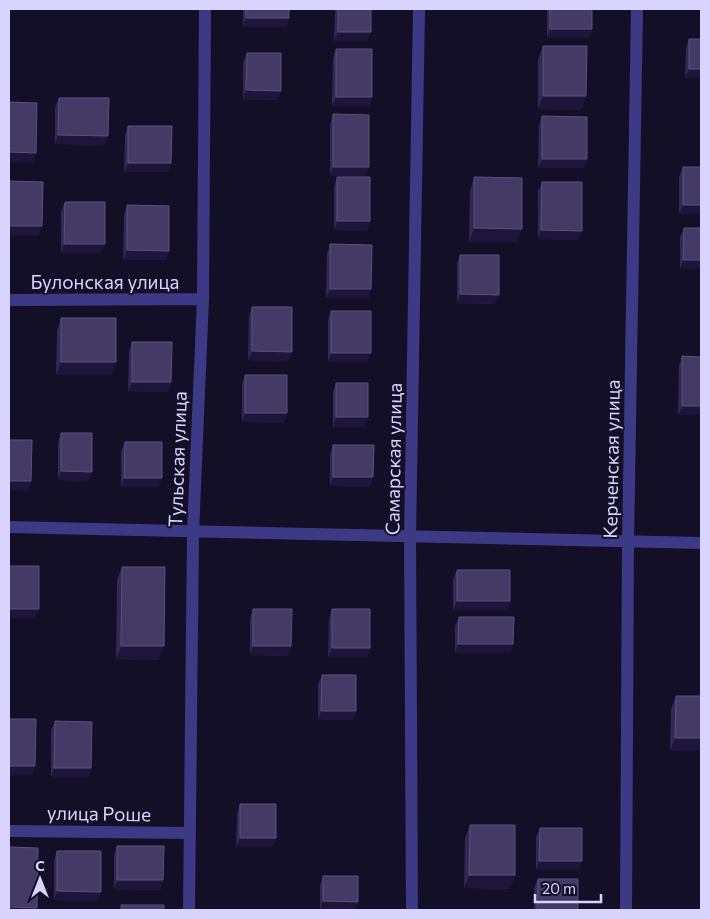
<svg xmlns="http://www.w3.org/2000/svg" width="710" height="919" font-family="Commissioner,sans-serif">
<rect width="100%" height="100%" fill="#130f26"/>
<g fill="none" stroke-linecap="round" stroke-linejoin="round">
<path stroke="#3d3a85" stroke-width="12" d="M9 300 203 299
M9 527 701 543
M9 831 190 833
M189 910 193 532 203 299 205 9
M412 910 410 537 419 9
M626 910 628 542 637 9"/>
</g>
<path fill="#312854" d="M243 9H289V18L286 27H243Z
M335 9H371L367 41H334Z
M547 9H592V29L589 38H547Z
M689 39H701V78H685L686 48Z
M543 46 586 96 581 110 538 109V59Z
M336 49 369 106H332L333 58Z
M247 53 281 91 277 100 243 99V62Z
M59 98 105 145 55 144V107Z
M333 114 369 167 365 176H330V124Z
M542 116 587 159 583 168H538L539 125Z
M128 126 171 163 168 172H124L125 135Z
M683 167H701V214H679V177Z
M337 177 370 221 367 231 334 230V186Z
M474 177 517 242H469L470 191Z
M542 182 582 231 578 240 538 239V191Z
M65 202 101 253H61V211Z
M127 205 166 260H123L124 215Z
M684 228 701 269H680V237Z
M330 244 371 289 368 298H326L327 254Z
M460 255 495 304 457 303V264Z
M252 307 289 361 248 360 249 316Z
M331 311 367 362H328V320Z
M61 318 116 362 111 375H56L57 331Z
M132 342 171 382 168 392 128 391 129 351Z
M682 356 701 415H678L679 366Z
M245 375 287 413 283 423 242 422V384Z
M336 383 368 417 364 427H333V392Z
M61 433 89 481 58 480V442Z
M125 442 159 487H121V451Z
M333 445 370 487 330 486V454Z
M122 567 159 660 116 659 117 580Z
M457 570 510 601 507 610H453V579Z
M253 609 288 656 250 655V618Z
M332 609 370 648 367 657H328L329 618Z
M459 617 513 644 510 653H455V626Z
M322 675 356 711 353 720H318V684Z
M676 696H701L670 751 671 709Z
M55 721 91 768 88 777H51V730Z
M240 804 273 847H236L237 813Z
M470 825 515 875 510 889 464 888 465 838Z
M540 828 579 870H536V837Z
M117 846 163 880 160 890 114 889V855Z
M57 851 97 901 54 900V860Z
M323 876 358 902 354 910H320V885Z
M538 879 578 910H534V888Z"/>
<path fill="#1d163a" d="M246 18H289L286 27H243Z
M550 29H592L589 38H547Z
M338 32H371L367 41H334Z
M689 69H701V78H685Z
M246 90 281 91 277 100 243 99Z
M543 96H586L581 110 538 109Z
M336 97H372L369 106H332Z
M58 135 108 136 105 145 55 144Z
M9 152 36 153 33 162H9Z
M542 159H587L583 168H538Z
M128 163H171L168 172H124Z
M333 167H369L365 176H330Z
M683 205H701V214H679Z
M337 221H370L367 231 334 230Z
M9 226H42L39 235H9Z
M474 228 522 229 517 242H469Z
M541 230 582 231 578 240 538 239Z
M64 244H105L101 253H61Z
M127 250 169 251 166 260H123Z
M683 260H701V269H680Z
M330 289H371L368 298H326Z
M460 294 499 295 495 304 457 303Z
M252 351 292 352 289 361 248 360Z
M331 353H371L367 362H328Z
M61 362H116L111 375H56Z
M132 382H171L168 392 128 391Z
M682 406H701V415H678Z
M245 413H287L283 423 242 422Z
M336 417H368L364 427H333Z
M61 471 92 472 89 481 58 480Z
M333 477H373L370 487 330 486Z
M124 478H162L159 487H121Z
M9 481H31L28 491 9 490Z
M457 601H510L507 610H453Z
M9 609H39L35 618H9Z
M458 644H513L510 653H455Z
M121 646H164L159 660 116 659Z
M253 646H291L288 656 250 655Z
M332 648H370L367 657H328Z
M321 711H356L353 720H318Z
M675 738H701V751H670Z
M9 766H35L32 775H9Z
M54 768H91L88 777H51Z
M240 838H276L273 847H236Z
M539 861H582L579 870H536Z
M469 875H515L510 889 464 888Z
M117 880H163L160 890 114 889Z
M57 891 101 892 97 901 54 900Z
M323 901 358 902 354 910H320Z
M9 907 37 908 36 910H9Z"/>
<path fill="#433a66" stroke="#5a527e" d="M246 9H289V18H246Z
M338 9H371V32H338Z
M550 9H592V29H550Z
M689 39H701V69H689Z
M543 46H587L586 96H543Z
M336 49H372V97H336Z
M247 53H281V91L246 90Z
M59 98H109L108 136 58 135Z
M9 102 37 103 36 153 9 152Z
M333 114 369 115V167H333Z
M542 116 587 117V159H542Z
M128 126H172L171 163H128Z
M683 167H701V205H683Z
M337 177H370V221H337Z
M474 177 522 178V229L474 228Z
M9 181 43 182 42 226H9Z
M542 182H582V231L541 230Z
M65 202H105V244H64Z
M127 205 169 206V251L127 250Z
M684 228H701V260H683Z
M330 244 372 245 371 289H330Z
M460 255H499V295L460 294Z
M252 307H292V352L252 351Z
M331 311H371V353H331Z
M61 318H116V362H61Z
M132 342H172L171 382H132Z
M682 356 701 357V406H682Z
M245 375H287V413H245Z
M336 383H368V417H336Z
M61 433H92V472L61 471Z
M9 440H32L31 481H9Z
M125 442H162V478H124Z
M333 445H374L373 477H333Z
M9 566H39V609H9Z
M122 567H165L164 646H121Z
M457 570H510V601H457Z
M253 609H292L291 646H253Z
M332 609H370V648H332Z
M459 617H514L513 644H458Z
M322 675H356V711H321Z
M676 696H701V738H675Z
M9 719H36L35 766H9Z
M55 721 92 722 91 768H54Z
M240 804H276V838H240Z
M470 825H515V875H469Z
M540 828H582V861H539Z
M117 846H164L163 880H117Z
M9 847 38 848 37 908 9 907Z
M57 851H101V892L57 891Z
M323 876H358V902L323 901Z
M538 879H578V910H537Z
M121 905H164V910H121Z"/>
<g text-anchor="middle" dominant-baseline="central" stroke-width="4" stroke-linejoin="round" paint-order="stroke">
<g font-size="19" fill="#d9d4ff" stroke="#130f26">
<text x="105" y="281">Булонская улица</text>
<text transform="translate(177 459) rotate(-88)">Тульская улица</text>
<text transform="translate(393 459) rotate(-89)">Самарская улица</text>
<text transform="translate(611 459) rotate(-89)">Керченская улица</text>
<text transform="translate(99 813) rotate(1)">улица Роше</text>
</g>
</g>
<rect width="710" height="919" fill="none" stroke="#d9d4ff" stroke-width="20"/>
<g transform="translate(40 879)" stroke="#130f26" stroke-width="4" paint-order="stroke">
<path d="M0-4L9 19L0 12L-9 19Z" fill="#d9d4ff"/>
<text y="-8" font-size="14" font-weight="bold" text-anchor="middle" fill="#d9d4ff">С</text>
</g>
<path d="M535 894v8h66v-8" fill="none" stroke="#d9d4ff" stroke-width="2.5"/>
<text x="542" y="894" font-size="15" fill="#d9d4ff" stroke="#130f26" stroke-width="4" paint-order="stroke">20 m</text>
</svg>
